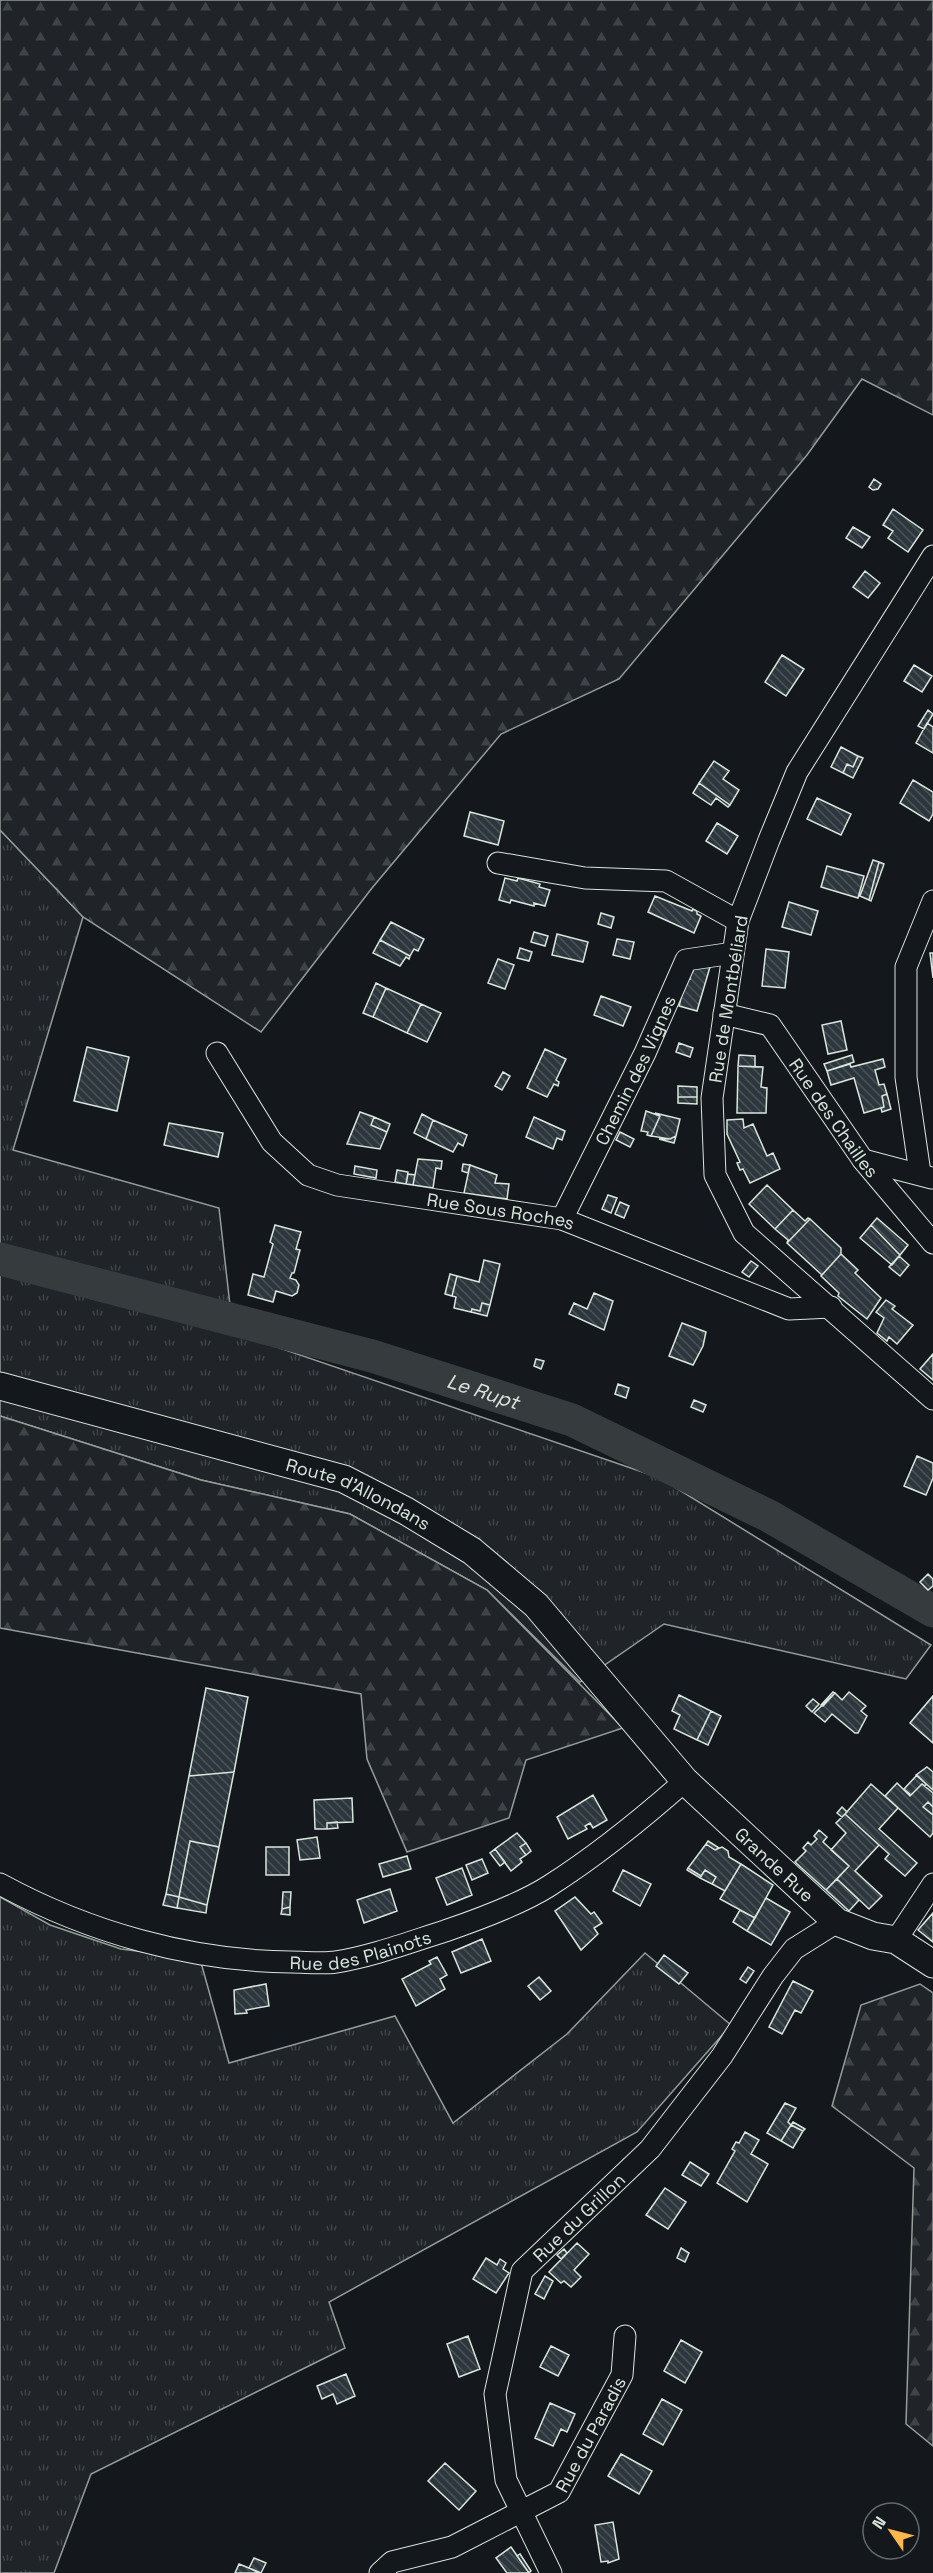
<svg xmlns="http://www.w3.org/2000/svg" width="933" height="2573" font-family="'Space Grotesk',sans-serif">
<defs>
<pattern id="grass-tufts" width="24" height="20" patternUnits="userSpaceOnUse" patternTransform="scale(1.5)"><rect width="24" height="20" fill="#202428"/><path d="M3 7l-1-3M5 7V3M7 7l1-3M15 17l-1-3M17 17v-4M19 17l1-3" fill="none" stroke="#404447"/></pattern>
<pattern id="forest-firs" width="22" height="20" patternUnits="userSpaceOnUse" patternTransform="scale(1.5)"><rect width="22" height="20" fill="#202428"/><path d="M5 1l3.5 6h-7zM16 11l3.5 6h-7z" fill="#404447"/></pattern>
<pattern id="building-back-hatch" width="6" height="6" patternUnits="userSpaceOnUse" patternTransform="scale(1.5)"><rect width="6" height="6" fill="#2c363c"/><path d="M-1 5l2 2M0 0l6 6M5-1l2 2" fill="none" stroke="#4a5358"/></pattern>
</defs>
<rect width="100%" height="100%" fill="#14181c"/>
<path fill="url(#grass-tufts)" stroke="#939e99" stroke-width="1.5" d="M0 830 83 917 13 1150 219 1208 233 1332 660 1478 931 1645 906 1679 664 1624 580 1682 487 1590 350 1514 201 1480 0 1416Z
M0 1897 50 1925 121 1949 200 1959 229 2063 395 2016 453 2123 567 2034 645 1953 731 2025 637 2132 329 2302 345 2348 91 2474 54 2573H0Z"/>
<path fill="url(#forest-firs)" stroke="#939e99" stroke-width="1.5" d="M0 0H933V415L862 379 807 455 619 679 501 734 372 888 261 1032 83 917 0 830Z
M0 1416 201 1480 350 1514 487 1590 623 1728 526 1760 509 1818 407 1852 367 1759 361 1694 0 1628Z
M920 1984 933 1993V2446L906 2424 914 2168 832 2106 861 2005Z"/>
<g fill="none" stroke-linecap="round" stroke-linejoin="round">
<path stroke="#363b3e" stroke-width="33" id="s1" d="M0 1259 372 1356 572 1420 769 1516 933 1611"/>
</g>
<path fill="url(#building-back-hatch)" stroke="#d8e6dc" stroke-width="1.5" d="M874 479 881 484 878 489 873 490 869 487Z
M893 509 923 530 908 552 888 538 893 531 883 525Z
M853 527 870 537 862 548 846 538Z
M865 571 880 583 868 598 853 587Z
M782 655 804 669 786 696 765 682Z
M914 665 932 676 922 692 904 681Z
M928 710 933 714 924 729 918 726Z
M927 723 933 727V753L916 743Z
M841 747 858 756 853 767 847 764 843 773 831 767Z
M858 756 863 758 853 778 843 773 847 764 853 767Z
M714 761 729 771 723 779 739 790 730 805 699 783Z
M913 780 933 792V814L929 821 900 803Z
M699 783 730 805 728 807 716 798 711 805 693 793Z
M817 798 851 814 841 835 807 819Z
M470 812 504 821 498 845 464 836Z
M717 823 738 836 727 854 706 841Z
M873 860 879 862 869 900 860 896Z
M879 862 884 864 871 901 869 900Z
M827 866 864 876 858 898 821 887Z
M505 878 517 881 518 878 540 884 539 887 550 890 545 906 534 903V906L511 900 510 903 499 900Z
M655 896 692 911 693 909 697 911V914L701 916 694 933 648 912Z
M789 902 818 911 811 935 782 927Z
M601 913 614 917 611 928 598 924Z
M391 922 424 939 418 951 414 949 410 956 380 940Z
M534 932 548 936 545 946 531 942Z
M557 934 588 942 583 962 552 955Z
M617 939 634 942 630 959 613 955Z
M380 940 410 956 409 959 406 957 400 966 373 953Z
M520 948 532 952 529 961 517 958Z
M766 949 789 952 785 988 762 986Z
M930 953H933V978Z
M498 959 514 965 505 989 488 983Z
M695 963 710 967 697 1011 679 1006 686 978 690 979 691 970 693 971Z
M376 983 386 988 373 1017 363 1013Z
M386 988 421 1004 407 1033 373 1017Z
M601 996 631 1007 623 1026 594 1015Z
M421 1004 441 1013 427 1042 407 1033Z
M841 1021 847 1050 828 1054 822 1025Z
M679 1043 693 1048 690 1057 676 1052Z
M87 1047 129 1057 117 1111 74 1101Z
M545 1049 566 1059 556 1080 559 1082 558 1086 554 1084 547 1097 527 1088Z
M739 1055 755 1056V1067L738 1066Z
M852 1055 854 1062 827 1071 824 1064Z
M883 1059 885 1067 875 1070 879 1085 884 1084 887 1094 882 1096 884 1107 864 1113 854 1078 831 1085 827 1071 850 1064 851 1067Z
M738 1066 763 1067 761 1087 767 1088 766 1113H737Z
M503 1072 510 1076 502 1090 495 1086Z
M678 1086 697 1087V1097H678Z
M887 1094 891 1109 882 1112 881 1108 884 1107 882 1096Z
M678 1097H697V1104L678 1103Z
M646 1111 660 1116 651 1136 647 1135 648 1132 641 1131Z
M360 1112 374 1117 371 1125 387 1132 380 1149 347 1144Z
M655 1113 680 1119 676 1136 670 1139 651 1136 660 1116Z
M422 1114 433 1120 426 1139 414 1133Z
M374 1117 390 1124 387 1132 371 1125Z
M534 1117 565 1131 562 1140 557 1138 553 1149 526 1137Z
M743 1119 744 1128 753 1124 767 1156 773 1153 780 1169 750 1183 743 1169 740 1170 737 1163 740 1162 727 1134V1120Z
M433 1120 467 1135 463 1146 458 1143 453 1152 426 1139Z
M169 1123 223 1133 218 1157 164 1145Z
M620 1132 634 1139 630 1147 616 1140Z
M676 1136 674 1143 659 1139H670Z
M418 1159 442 1161 441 1169 436 1168 433 1188 413 1185Z
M463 1164 470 1165 468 1173 462 1171Z
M470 1165 497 1175 495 1183 509 1184 507 1199 464 1193Z
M355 1166 377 1170 376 1178 354 1174Z
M397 1170 408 1172 406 1184 395 1182Z
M408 1174 415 1175 413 1185 406 1184Z
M767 1185 793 1210 775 1229 749 1204Z
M608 1195 617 1198 611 1213 602 1209Z
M620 1202 629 1206 624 1218 615 1214Z
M793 1210 805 1221 808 1218 810 1219 787 1243 788 1240 775 1229Z
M877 1218 908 1245 900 1255 871 1225Z
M810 1219 841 1248V1254L822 1275 787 1243Z
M275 1225 301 1232 296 1249 300 1250 294 1273H292L290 1278 296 1280 299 1285 297 1293 292 1296 276 1291 273 1302 248 1295 253 1274 264 1277 273 1244 270 1242Z
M871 1225 900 1255 892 1265 860 1238Z
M841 1254 858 1270 855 1273 881 1298 867 1319 838 1296 839 1293 821 1276Z
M899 1256 909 1265 900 1276 889 1267Z
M484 1260 500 1264 490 1305 482 1303 480 1311 472 1309 471 1312 454 1308 456 1297 452 1296 457 1276 479 1282Z
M751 1261 758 1266 749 1277 742 1272Z
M450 1274 457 1276 452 1296 445 1294Z
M594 1293 613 1301 604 1330 569 1314 574 1303 587 1309Z
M886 1300 895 1306 892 1309 913 1325 897 1344 889 1337 887 1341 877 1333 884 1318 876 1312Z
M482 1303 490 1305 487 1316 471 1312 472 1309 480 1311Z
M682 1323 706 1332 703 1346 693 1365 669 1356Z
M933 1354V1380L920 1369Z
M536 1359 544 1361 541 1369 534 1366Z
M618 1384 629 1388 626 1398 615 1394Z
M694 1400 706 1405 703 1412 691 1407Z
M917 1456 933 1463V1478L926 1495 904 1486Z
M928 1574 933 1579V1586L928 1590 920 1582Z
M206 1688 248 1697 234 1772 189 1776Z
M833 1692 835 1693 823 1706 821 1705Z
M849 1692 866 1706 861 1711 867 1716 858 1733H855L832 1714 825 1722 814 1713 835 1693 842 1700Z
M679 1695 711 1711 697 1740 674 1729 680 1715 672 1711Z
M933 1696V1743L910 1723Z
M813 1699 819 1704 812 1712 806 1706Z
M711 1711 721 1716 708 1745 697 1740Z
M927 1767 933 1772V1790L916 1775Z
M234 1772 219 1847 190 1841 179 1897 166 1894 189 1776Z
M917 1775 926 1784 925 1786 922 1784 911 1795 904 1789Z
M897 1783 910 1796 922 1784 933 1793V1807L928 1802 923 1807 933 1815V1833L930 1837 885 1796Z
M871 1784 898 1808 879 1829 917 1863 905 1876 885 1859 889 1854 845 1814Z
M593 1795 607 1820 593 1828 590 1823 585 1826 587 1829 568 1839 557 1817Z
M352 1798 353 1822 327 1823V1829H315L314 1800Z
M928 1802 933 1807V1815L923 1807Z
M842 1807 847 1812 842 1817 837 1813Z
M845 1814 879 1845 855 1871 882 1896 869 1909 837 1879 849 1866 831 1850 846 1833 836 1823Z
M337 1822 338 1828 327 1829V1823Z
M819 1830 827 1837 823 1842 849 1866 826 1890 795 1862 806 1851 803 1848 808 1842 811 1845 817 1839 814 1836Z
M517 1833 526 1843 520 1847 526 1855 520 1859 522 1862 511 1871 495 1849Z
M317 1837 320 1858 300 1860 297 1840Z
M190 1841 219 1847 207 1905 179 1897Z
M708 1841 719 1848 715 1850 706 1844Z
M526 1843 531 1851 526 1855 520 1847Z
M706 1844 715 1850 722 1847 728 1851 729 1857 741 1864 725 1891 712 1884 716 1877 705 1870 701 1876 688 1868Z
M266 1847H289V1875H266Z
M495 1849 505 1862 500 1866 490 1853Z
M407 1856 411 1869 383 1877 379 1864Z
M482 1859 488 1873 472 1880 466 1865Z
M741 1864 773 1885 755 1918 720 1899Z
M462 1868 472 1895 447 1905 436 1878Z
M688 1868 701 1876 700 1878 687 1870Z
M623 1870 651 1884 640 1906 613 1891Z
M705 1870 716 1877 712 1884 700 1878Z
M837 1879 859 1900 849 1911 826 1890Z
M390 1889 397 1911 364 1923 357 1900Z
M283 1892H291L290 1907 282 1909Z
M166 1894 179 1897 177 1908 163 1905Z
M179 1897 207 1905 206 1913 177 1908Z
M575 1897 591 1914 594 1912 602 1923 594 1928 598 1934 581 1950 555 1911Z
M766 1898 790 1912 771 1945 747 1931Z
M290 1907V1915L281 1914 282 1909Z
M740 1910 755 1918 747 1931 733 1922Z
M933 1913V1942L918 1930Z
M482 1939 491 1961 461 1973 452 1952Z
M664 1955 688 1973 679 1984 656 1966Z
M437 1957 447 1975 440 1979 445 1989 416 2006 402 1979 431 1964 429 1961Z
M748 1967 754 1971 746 1983 740 1979Z
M539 1977 551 1991 540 2000 528 1986Z
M793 1981 813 1991 801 2013 795 2010 782 2034 769 2027Z
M266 1984 269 2006 246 2010 247 2013 235 2014 234 1990Z
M785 2103 796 2108 788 2122 791 2125 781 2141 767 2133Z
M793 2122 805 2129 803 2131 791 2125Z
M791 2125 803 2131 793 2148 781 2141Z
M745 2132 759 2140 751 2154 768 2164 747 2202 717 2183 735 2151 732 2149 736 2142 739 2143Z
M690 2162 709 2174 701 2186 682 2175Z
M665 2188 686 2202 668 2229 646 2215Z
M577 2243 589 2254 574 2270 581 2277 571 2287 564 2281 561 2283 549 2272Z
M681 2248 689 2253 685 2262 677 2258Z
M564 2249 567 2253 561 2259 557 2255Z
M486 2258 497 2265 500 2259 506 2263 503 2269 509 2273 496 2293 473 2279Z
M545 2276 553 2281 544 2299 535 2294Z
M468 2336 480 2369 459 2377 447 2344Z
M681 2340 702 2352 685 2383 664 2371Z
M551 2346 569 2355 558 2376 540 2367Z
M346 2374 355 2396 337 2404 333 2394 322 2399 317 2386Z
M662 2399 682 2410 663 2445 643 2434Z
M550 2403 575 2414 567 2432 561 2429 553 2446 535 2438Z
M621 2454 652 2471 639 2494 608 2476Z
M445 2463 476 2491 459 2510 428 2481Z
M613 2522 619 2559 608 2563V2561L601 2562 595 2525Z
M511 2547 529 2573H507L496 2558Z
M520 2554 531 2571 529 2573 517 2556Z
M254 2558 266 2563 261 2573 249 2568Z
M239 2564 249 2568 259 2573H235Z"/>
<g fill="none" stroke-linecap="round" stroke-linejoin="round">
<defs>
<g id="minor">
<path d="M933 556 797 772 769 840 738 921 712 1098 715 1175 744 1233 933 1399"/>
<path d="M498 863 585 878 666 881 738 921"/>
<path id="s2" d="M724 1014 770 1025 863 1160 933 1243"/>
<path id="s3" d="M217 1053 272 1142 308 1175 337 1185 562 1219 789 1309 831 1307"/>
<path d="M863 1160 932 1178"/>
<path d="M920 1173 906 1077V967L933 901"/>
<path id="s4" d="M562 1219 645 1053 686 960 733 953"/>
<path id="s5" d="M0 1884C88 1932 190 1961 291 1962 305 1962 322 1964 336 1962 373 1956 410 1942 445 1931 477 1920 521 1904 549 1886 598 1855 642 1819 685 1781"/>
<path d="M896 1940 933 1884"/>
<path id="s6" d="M380 2573 392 2562 452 2547 559 2492 622 2375 625 2336"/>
<path id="s7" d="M551 2573 506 2480 495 2394 522 2271 650 2149 722 2056 773 1976 794 1949 837 1922"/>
</g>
<g id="major">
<path id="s8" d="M0 1386 344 1479 406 1511 472 1551 536 1605 685 1781 837 1922 873 1936 896 1940 933 1964"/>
</g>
</defs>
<use href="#minor" stroke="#d8e6dc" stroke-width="23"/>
<use href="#major" stroke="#d8e6dc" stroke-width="29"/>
<use href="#minor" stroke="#14181c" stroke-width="21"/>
<use href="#major" stroke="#14181c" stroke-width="27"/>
</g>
<g text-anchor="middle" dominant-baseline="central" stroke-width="4.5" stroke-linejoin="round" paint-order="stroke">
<g font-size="18" fill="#d8e6dc" stroke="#14181c">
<text transform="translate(728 999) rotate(-81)">Rue de Montbéliard</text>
<text stroke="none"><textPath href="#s4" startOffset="166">Chemin des Vignes</textPath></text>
<text stroke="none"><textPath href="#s2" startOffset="160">Rue des Chailles</textPath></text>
<text stroke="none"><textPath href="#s3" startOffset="350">Rue Sous Roches</textPath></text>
<text stroke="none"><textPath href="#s8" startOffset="375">Route d’Allondans</textPath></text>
<text stroke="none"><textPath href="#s8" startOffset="940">Grande Rue</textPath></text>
<text stroke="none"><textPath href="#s5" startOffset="375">Rue des Plainots</textPath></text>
<text stroke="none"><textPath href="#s7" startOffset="394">Rue du Grillon</textPath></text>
<text stroke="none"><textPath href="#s6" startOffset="264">Rue du Paradis</textPath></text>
</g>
<g font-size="20" font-style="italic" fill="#d8e6dc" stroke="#14181c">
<text stroke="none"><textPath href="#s1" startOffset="501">Le Rupt</textPath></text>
</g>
</g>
<g transform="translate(891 2531) rotate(305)"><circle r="28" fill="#14181c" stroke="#626a69" stroke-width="1.5"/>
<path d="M0-4.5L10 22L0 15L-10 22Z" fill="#ffb74d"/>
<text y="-9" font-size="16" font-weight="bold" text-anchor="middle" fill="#d8e6dc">N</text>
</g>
</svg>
